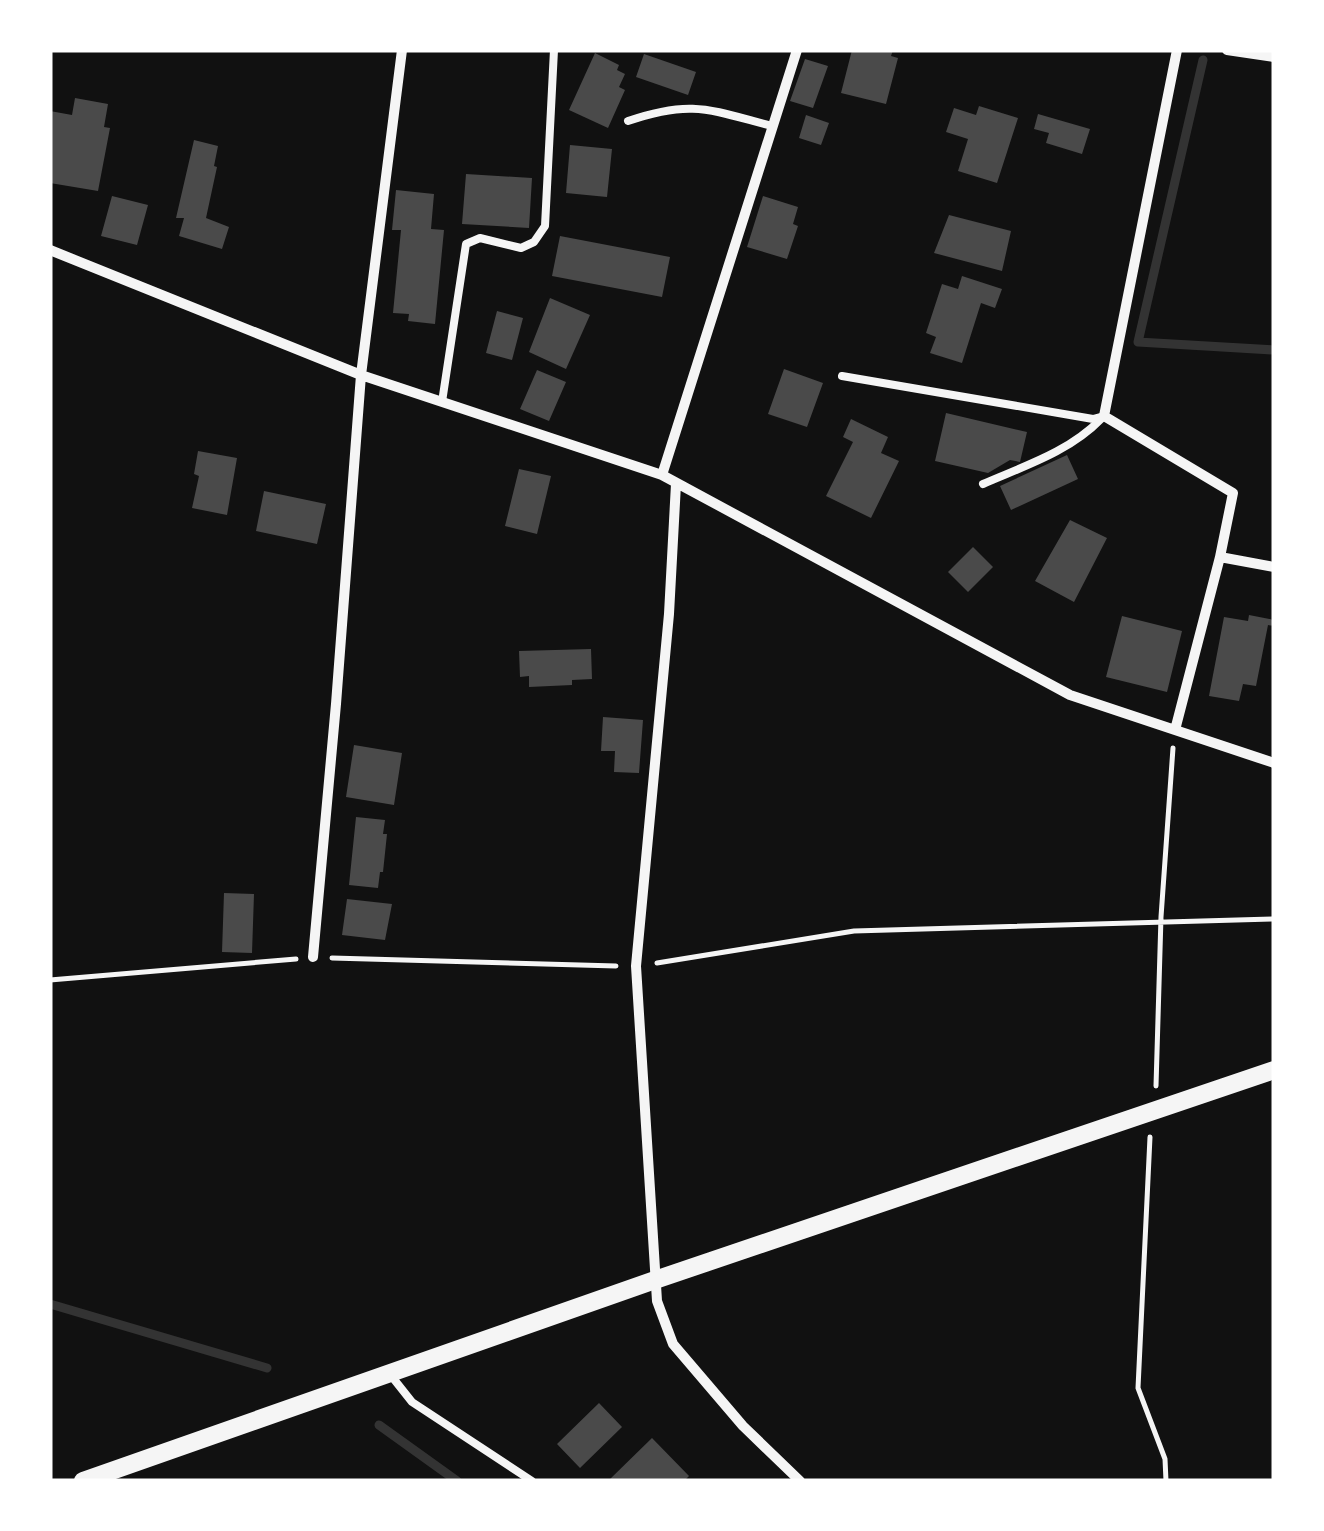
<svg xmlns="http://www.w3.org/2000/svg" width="1324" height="1531" font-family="Ubuntu,sans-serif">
<rect width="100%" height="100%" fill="#111"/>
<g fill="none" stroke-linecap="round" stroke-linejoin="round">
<path stroke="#333" stroke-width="9" d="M1203 60 1138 342 1274 350
M50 1304 267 1368
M379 1425 457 1481"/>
</g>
<path fill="#4a4a4a" d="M852 50H893L891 56 898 58 886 104 841 93Z
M595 53 619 65 617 70 625 74 619 87 625 90 608 128 569 110Z
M644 54 696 72 688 95 636 77Z
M805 59 828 66 813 108 790 101Z
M75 98 108 104 104 127 110 128 98 191 50 183V111L72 115Z
M979 106 1018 118 997 183 958 171 968 139 946 132 954 108 976 115Z
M1038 114 1090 129 1082 154 1046 143 1049 133 1034 129Z
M806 115 829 123 821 145 799 138Z
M194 140 218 146 214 166 217 167 206 218 229 227 222 249 179 236 184 218H176Z
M570 145 612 149 607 197 566 193Z
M466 174 532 178 529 228 462 224Z
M396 190 434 194 431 229 444 230 435 324 408 321 409 314 393 313 401 230H392Z
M112 196 148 205 137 245 101 236Z
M763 196 798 207 793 224 798 226 787 259 747 247Z
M949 215 1011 231 1002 271 934 253Z
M560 236 670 257 662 297 552 276Z
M962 276 1002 289 995 308 981 303 962 363 930 353 936 337 926 333 942 284 958 289Z
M550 298 590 315 566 369 529 352Z
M497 311 523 318 512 360 486 353Z
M784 369 823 383 807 427 768 414Z
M537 370 566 382 549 421 520 409Z
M946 413 1027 432 1020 462 1010 460 988 473 935 461Z
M851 419 888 437 881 453 899 461 871 518 826 496 853 442 843 437Z
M198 451 237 458 227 515 192 508 199 476 194 474Z
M1067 455 1078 479 1011 510 1000 486Z
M519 469 551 476 537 534 505 526Z
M264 491 326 504 317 544 256 531Z
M1070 520 1107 538 1074 602 1035 581Z
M973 547 993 567 968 592 948 572Z
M1249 615 1274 620V626L1268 625 1256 686 1243 684 1239 701 1209 696 1224 617 1248 621Z
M1122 616 1182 631 1167 692 1106 677Z
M591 649 592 679 572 680V685L529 687V676L520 677 519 651Z
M603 717 643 720 639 773 614 772 615 751H601Z
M354 745 402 753 394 805 346 797Z
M356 817 385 820 383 834H387L383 872H380L378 888 349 885Z
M224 893 254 894 252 953 222 952Z
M347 899 392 904 385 940 342 935Z
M599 1403 622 1427 580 1468 557 1444Z
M652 1438 689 1476 684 1481H608Z"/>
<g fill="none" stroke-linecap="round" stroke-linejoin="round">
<path stroke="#f5f5f5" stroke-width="5" d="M332 958 616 966
M657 963 854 931 1274 919
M50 980 296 959
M1156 1086 1161 917 1173 748
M1150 1137 1138 1388 1165 1459 1166 1481"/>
<path stroke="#f5f5f5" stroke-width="8" d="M628 121C692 99 710 110 772 126
M842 376 1093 419 1104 416
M442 402 466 244 480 238 521 248 534 242 545 226 554 50
M983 484C1024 466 1069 452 1101 419
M389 1373 412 1402 532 1481"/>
<path stroke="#f5f5f5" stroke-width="10" d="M1227 50 1274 57
M50 250 361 375 662 475 1070 695 1274 763
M662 475 797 50
M676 484 669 614 636 966 657 1301 673 1344 743 1426 800 1481
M1220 557 1274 567
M1175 730 1220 557 1233 493 1104 416 1177 50
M313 957 336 704 361 375 402 50"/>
<path stroke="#f5f5f5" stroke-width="18" d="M83 1481 655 1280 1274 1070"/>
</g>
<rect width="1324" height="1531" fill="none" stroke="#ffffff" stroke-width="105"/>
</svg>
